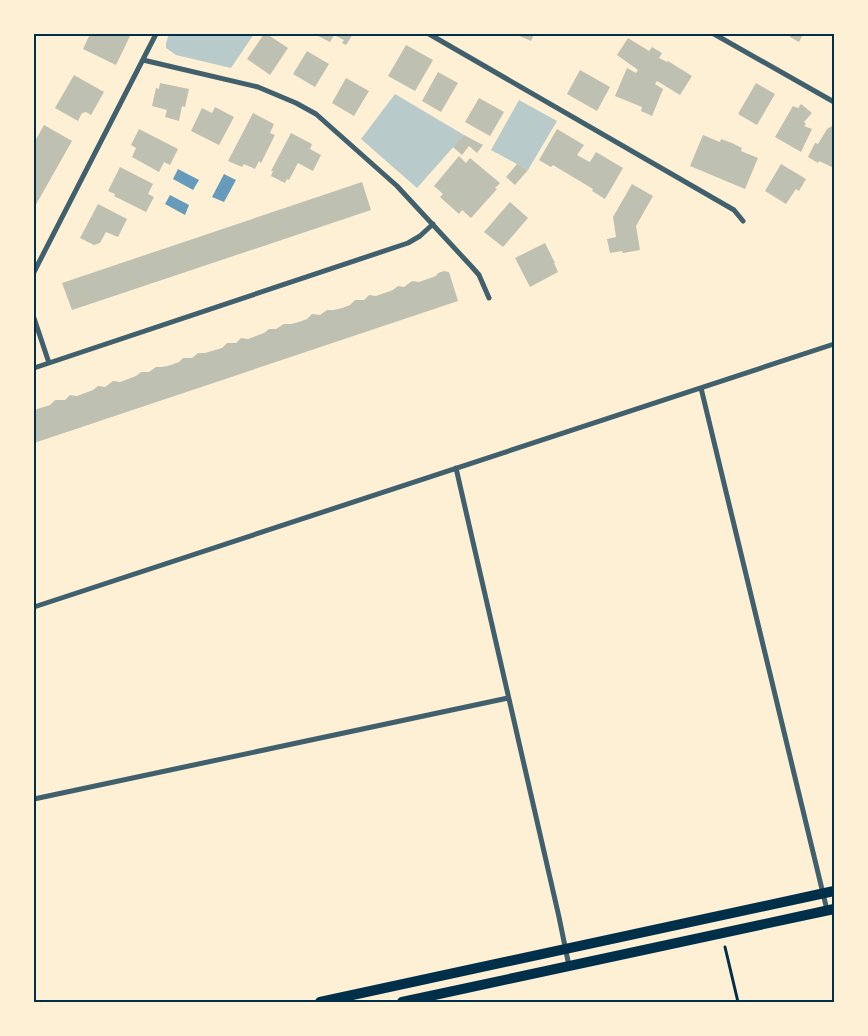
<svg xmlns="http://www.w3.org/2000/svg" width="868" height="1036" font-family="'Space Grotesk',sans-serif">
<rect width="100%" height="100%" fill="#fdf0d5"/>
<path fill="#b9caca" d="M169 34H254L231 68 176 55 166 48V43Z
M395 94 464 135 417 188 361 139Z
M519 100 557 121 528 170 491 150Z"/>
<path fill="#669bbc" d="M178 169 199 180 193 190 173 179Z
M224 174 236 180 224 202 212 197Z
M170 195 189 205 185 215 165 204Z"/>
<path fill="#bec0b2" d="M90 34H131L116 65 83 49Z
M264 34H267L288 48 270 75 247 59Z
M314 34H353L346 45 342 43 344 40 334 35 330 42Z
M515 34H534L531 41Z
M792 34H803L799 42 790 37Z
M628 38 649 51 652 47 662 53 659 58 667 62 668 61 692 76 680 95 657 81 655 84 663 89 652 116 641 111 642 107 615 96 627 68 636 73 638 70 617 55Z
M406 45 433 60 415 91 388 76Z
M307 51 329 64 315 87 293 74Z
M580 70 610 87 597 111 567 94Z
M438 72 458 83 441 112 422 101Z
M74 75 104 92 91 115 86 112 82 113 78 121 55 108Z
M346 78 369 91 354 116 332 103Z
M160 83 189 89 185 107 182 106 179 121 165 117 167 110 152 106 156 88 159 89Z
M756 83 775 94 757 125 738 114Z
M479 98 504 112 490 136 465 122Z
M801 104 812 113 804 122 806 124 804 126 812 129 801 152 775 137 793 106 798 108Z
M215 107 234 117 219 145 191 131 202 108 212 113Z
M253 113 274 124 270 133 275 135 261 163 259 161 255 169 244 164 242 167 228 161Z
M44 125 72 141 34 208V143Z
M832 126 834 127V168L819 161 818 163 808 157 815 143 818 144 827 129Z
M139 129 178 149 170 165 164 162 159 172 132 157 136 148 131 145Z
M557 129 584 145 577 155 584 159 590 162 596 152 623 168 605 199 592 191 593 189 553 165 551 167 539 160Z
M291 133 312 144 310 149 321 155 313 171 298 163 289 180 287 179 285 183 271 176 273 171H271Z
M464 135 483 145 477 153 469 146 462 155 453 147Z
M703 135 720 142 721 139 732 143 742 148 741 151 758 158 745 189 690 166Z
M459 156 466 163 470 158 500 183 495 188 497 189 471 218 462 210 459 214 440 197 443 194 434 186Z
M517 164 528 170 515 185 506 177Z
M781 164 806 179 799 191 796 189 786 204 765 191Z
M120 167 153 184 148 194 154 197 146 212 114 196 115 194 108 191Z
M362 182 371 210 72 310 62 283Z
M632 184 653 196 636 226 640 250 623 253 622 251 610 253 607 239 616 237 613 217Z
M510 202 528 218 503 247 484 232Z
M98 204 127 219 118 237 106 232 100 243 94 245 80 238Z
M545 243 555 263H554L558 272 530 287 515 258Z
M444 271 449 272 458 301 34 443V410L50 405 55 400H65L70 395 77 396 93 390 98 386 105 387 113 381 120 382 136 376 141 372H149L156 367H162L171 365 179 362 183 358H192L198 353H205L222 348 227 343H236L241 338 248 339 264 333 269 329H276L284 324H291L299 322 307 319 312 314 320 315 327 310H334L342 308 350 305 355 300H364L369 295 376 296 393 290 398 286 404 287 412 281 419 282 436 276 438 273Z"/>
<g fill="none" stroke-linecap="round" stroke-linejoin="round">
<path stroke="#003049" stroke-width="3" d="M725 947 738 1002"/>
<path stroke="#3f606c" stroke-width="5" d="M429 34 734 210 743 221
M714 34 834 102
M143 60 258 87 296 103 316 114 397 186 472 267 479 275 489 298
M34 272 156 34
M34 318 49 363
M34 368 408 243 420 236 433 224
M701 388 827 910
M456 468 559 917 569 966
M34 607 834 344
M34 799 508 698"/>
<path stroke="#003049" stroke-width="10" d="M320 1002 834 891
M402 1002 834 909"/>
</g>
<rect width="868" height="1036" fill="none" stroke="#fdf0d5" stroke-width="70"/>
<rect x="35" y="35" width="798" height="966" fill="none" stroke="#003049" stroke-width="2"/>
</svg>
